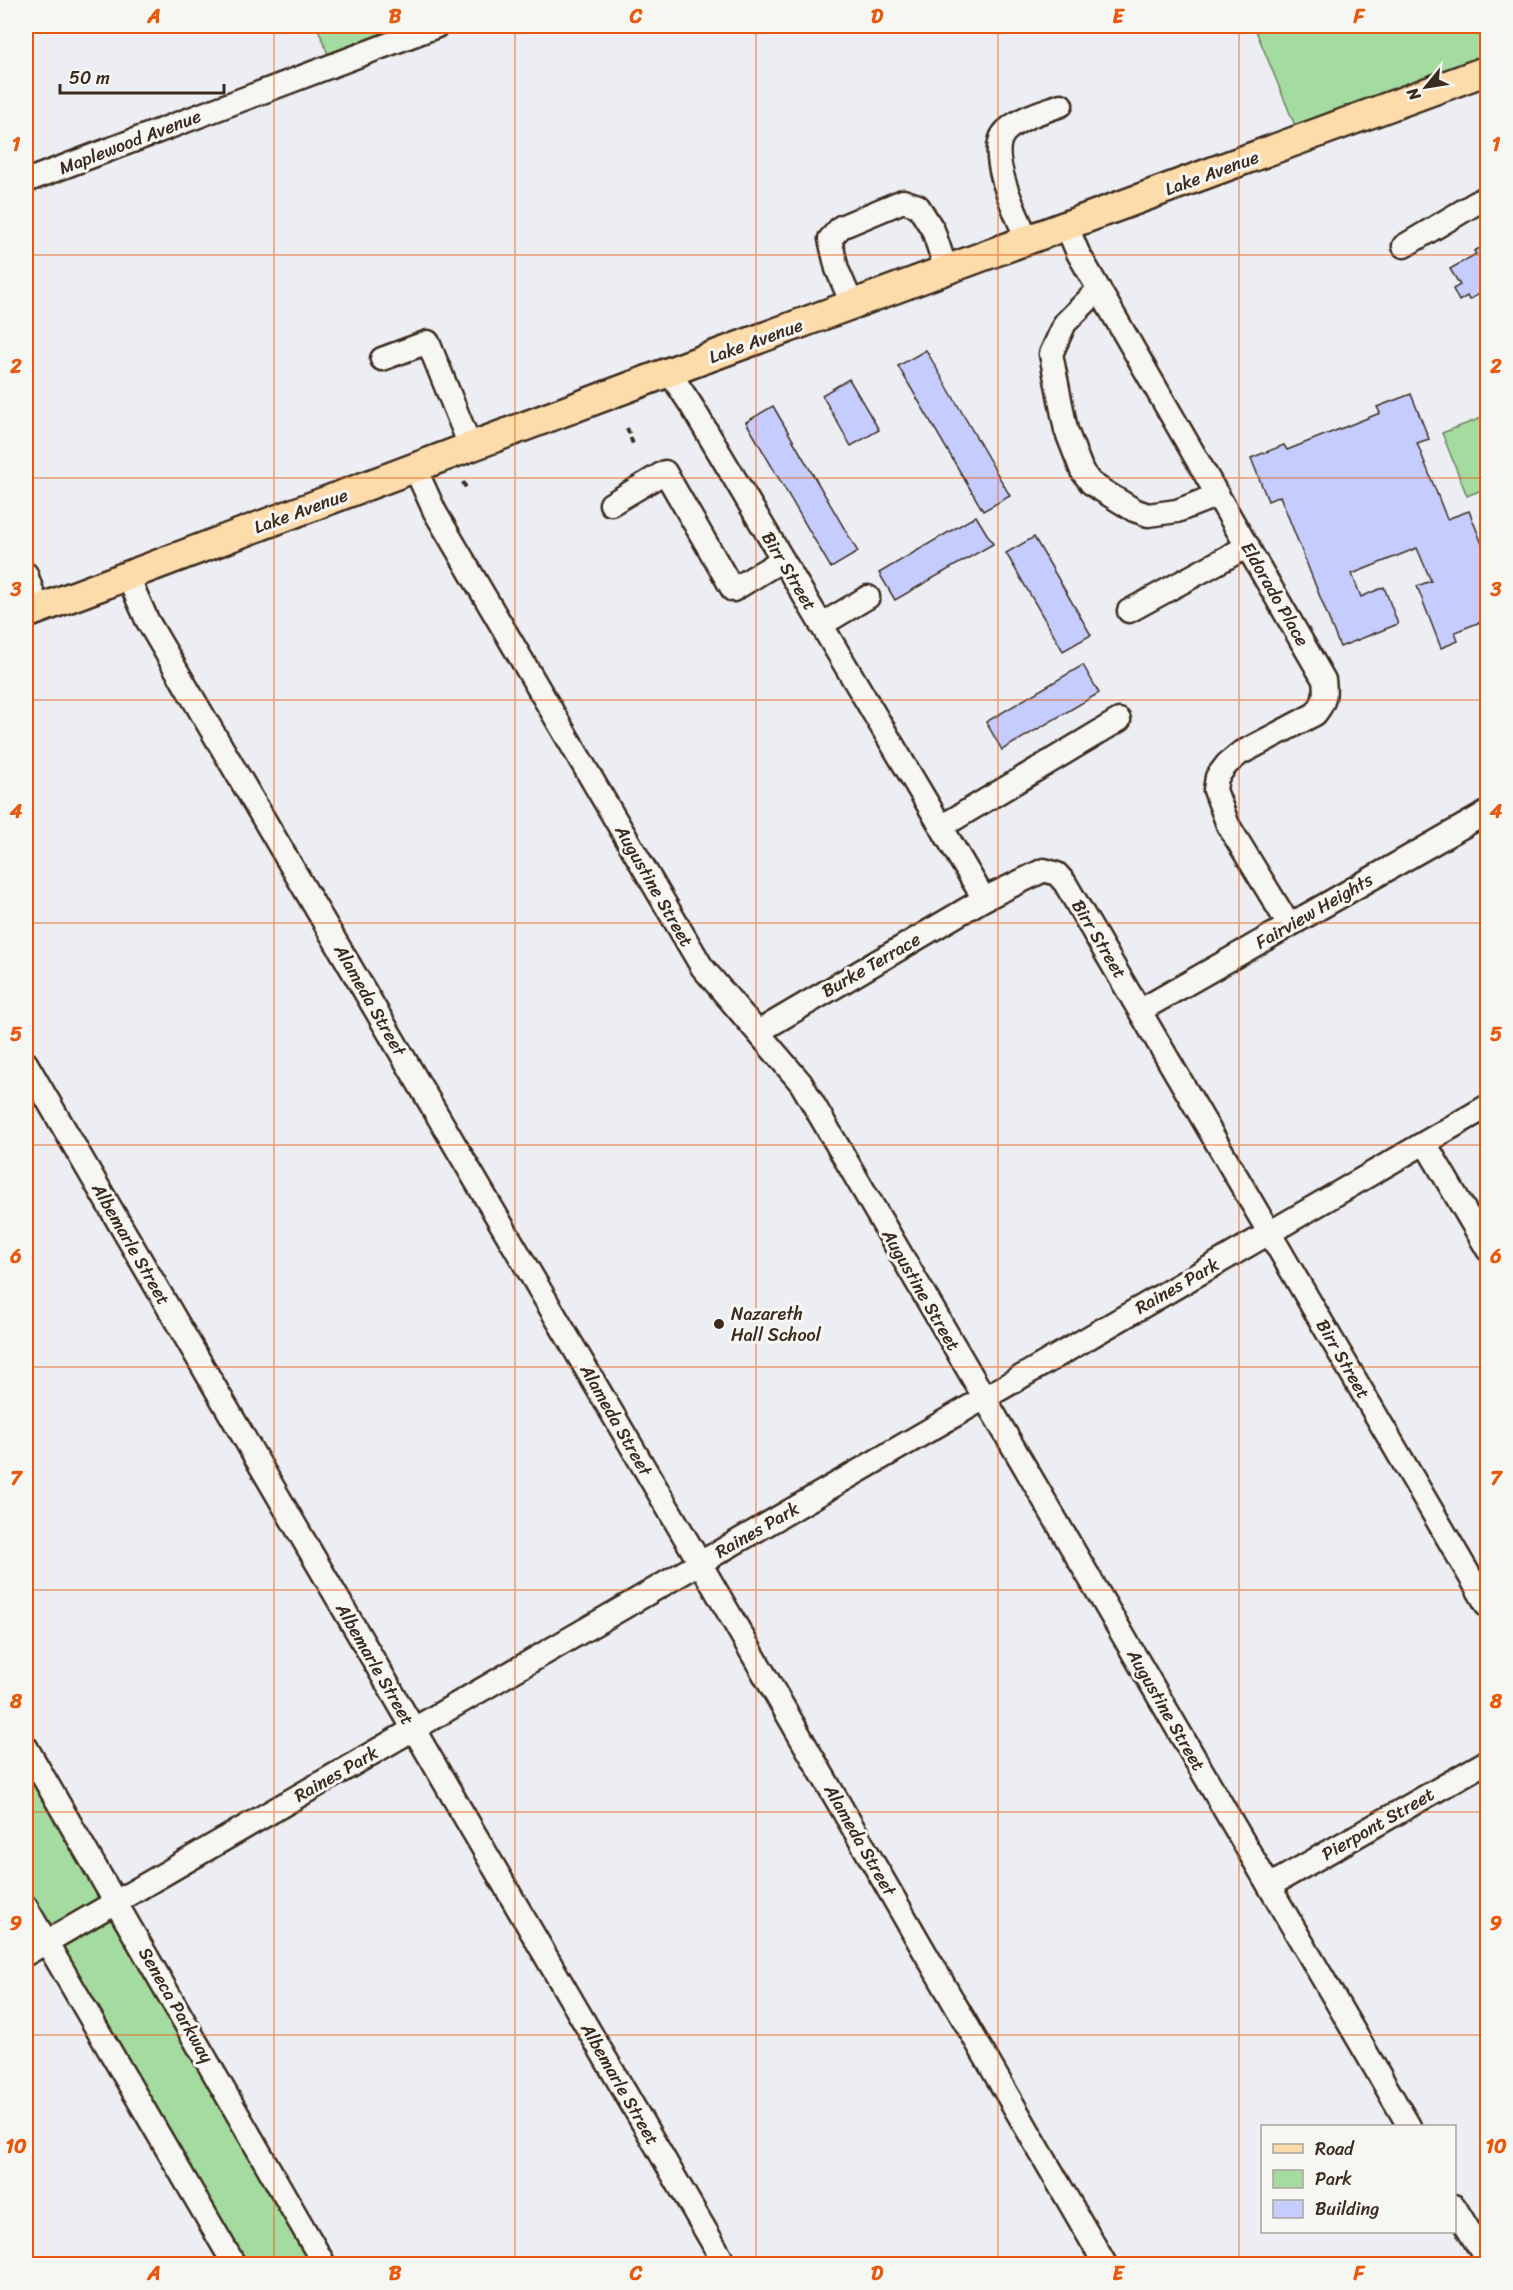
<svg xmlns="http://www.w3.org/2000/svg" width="1513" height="2290" font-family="Sriracha,sans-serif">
<rect width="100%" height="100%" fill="#eceef4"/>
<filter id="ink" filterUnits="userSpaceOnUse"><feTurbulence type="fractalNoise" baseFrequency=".0167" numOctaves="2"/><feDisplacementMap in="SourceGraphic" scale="12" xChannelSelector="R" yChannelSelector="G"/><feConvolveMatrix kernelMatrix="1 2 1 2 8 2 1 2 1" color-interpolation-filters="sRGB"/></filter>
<g filter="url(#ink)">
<path fill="#a3dba0" stroke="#6f825f" stroke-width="1.5" d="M317 26H441L332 65Z
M1254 26H1487V70L1301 140Z
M1484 417 1487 426V488L1467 496 1442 433Z
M26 1772 312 2264H245L26 1886Z"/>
<path fill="#c5ccfe" stroke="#3b2a1e" stroke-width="1.5" d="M1488 244V289L1469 300 1467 296 1459 301 1453 289 1460 285 1450 269 1476 254 1474 251Z
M926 350 1010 496 983 511 898 366Z
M849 379 879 430 851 446 822 395Z
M1411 394 1429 439 1417 443 1447 519 1469 511 1488 559V619L1455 632 1458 641 1441 648 1417 586 1431 581 1417 548 1352 574 1361 597 1384 587 1398 624 1340 647 1280 496 1268 501 1251 458 1284 445 1287 450 1380 413 1377 407Z
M773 406 858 552 831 568 746 422Z
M976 516 993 544 895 600 879 573Z
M1034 537 1091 635 1063 651 1006 553Z
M1083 665 1099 693 1002 750 986 722Z"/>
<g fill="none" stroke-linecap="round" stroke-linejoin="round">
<defs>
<path id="minor" d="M26 181 437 26
M1067 227 1078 253 1324 680C1326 695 1325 702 1315 714L1239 754 1227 764 1217 777 1215 790 1228 825 1289 925
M1028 241C1018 218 984 152 1006 131 1021 117 1042 112 1061 105
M1404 246 1488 196
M1099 289 1065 323 1051 354 1066 430 1082 471 1091 483 1103 491 1134 510 1148 515 1177 511 1218 495
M853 306 837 269 830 239 841 227 903 201 918 206 933 230 946 269
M382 359 428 342 471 448
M669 372 691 405 984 899
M415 468 435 512 702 967 801 1083 1409 2126
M611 504 665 472 733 590 782 560
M26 574 38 609
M127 575 147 620 700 1563 1105 2264
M1129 611 1248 546
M821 625 868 597
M941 827 1119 720
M1141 1010 1488 812
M758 1032 984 899 1044 870 1057 874 1065 883 1488 1607
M26 1063 725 2264
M1425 1143 1488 1250
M26 1747 324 2264
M1269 1886 1488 1761
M26 1907 234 2264
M26 1954 1488 1106
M1454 2206 1488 2262"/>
<path id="major" d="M26 614 669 372 1488 70"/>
</defs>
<use href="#minor" stroke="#3b2a1e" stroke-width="27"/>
<use href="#major" stroke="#3b2a1e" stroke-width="33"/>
<path stroke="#3b2a1e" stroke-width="4" stroke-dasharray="6 4.5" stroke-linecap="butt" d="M627 428 633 444
M463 482 467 490"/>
<use href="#minor" stroke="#f6f6f2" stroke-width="22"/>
<use href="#major" stroke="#fddcac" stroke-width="28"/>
</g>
</g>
<path fill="none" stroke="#e8590c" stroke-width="1.5" stroke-opacity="0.55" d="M274 26V2264M515 26V2264M756 26V2264M998 26V2264M1239 26V2264M26 255H1488M26 478H1488M26 700H1488M26 923H1488M26 1145H1488M26 1367H1488M26 1590H1488M26 1812H1488M26 2035H1488"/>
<circle fill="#3b2a1e" stroke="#f6f6f2" stroke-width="2" cx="719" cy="1324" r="6"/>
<g text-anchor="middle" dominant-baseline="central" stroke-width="6" stroke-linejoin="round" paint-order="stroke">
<g font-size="18" fill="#3b2a1e" stroke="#f6f6f2">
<text transform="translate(130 142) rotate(-21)">Maplewood Avenue</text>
<text transform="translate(1212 173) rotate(-20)">Lake Avenue</text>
<text transform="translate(756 341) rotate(-20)">Lake Avenue</text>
<text transform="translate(301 511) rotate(-20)">Lake Avenue</text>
<text transform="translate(789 571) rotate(59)">Birr Street</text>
<text transform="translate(1275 594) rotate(60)">Eldorado Place</text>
<text transform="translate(654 886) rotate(60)">Augustine Street</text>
<text transform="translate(1314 911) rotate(-30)">Fairview Heights</text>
<text transform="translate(1099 939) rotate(59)">Birr Street</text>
<text transform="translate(871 965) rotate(-30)">Burke Terrace</text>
<text transform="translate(370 1000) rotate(60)">Alameda Street</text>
<text transform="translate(131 1244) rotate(60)">Albemarle Street</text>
<text transform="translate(1177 1286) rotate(-30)">Raines Park</text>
<text transform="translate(921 1290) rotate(60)">Augustine Street</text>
<text transform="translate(1343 1359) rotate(60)">Birr Street</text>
<text transform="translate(616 1420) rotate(60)">Alameda Street</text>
<text transform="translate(757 1530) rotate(-30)">Raines Park</text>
<text transform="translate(375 1664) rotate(60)">Albemarle Street</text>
<text transform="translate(1166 1710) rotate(60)">Augustine Street</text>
<text transform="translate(336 1774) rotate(-30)">Raines Park</text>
<text transform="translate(1378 1824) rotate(-30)">Pierpont Street</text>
<text transform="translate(860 1840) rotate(60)">Alameda Street</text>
<text transform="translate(176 2005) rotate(60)">Seneca Parkway</text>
<text transform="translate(620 2084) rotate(60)">Albemarle Street</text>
</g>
<g font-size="18" fill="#3b2a1e" stroke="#f6f6f2" text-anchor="start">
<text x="731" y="1314">Nazareth<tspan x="731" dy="21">Hall School</tspan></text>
</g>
</g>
<rect width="1513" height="2290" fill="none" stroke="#f6f6f2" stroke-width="66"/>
<rect x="1261" y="2125" width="195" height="108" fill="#f6f6f2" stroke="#aba49d" stroke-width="1.5"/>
<rect x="1273" y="2144" width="30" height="9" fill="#fddcac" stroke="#aba49d" stroke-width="1.5"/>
<text x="1315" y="2155" font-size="18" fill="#3b2a1e">Road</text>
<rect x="1273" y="2170" width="30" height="18" fill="#a3dba0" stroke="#aba49d" stroke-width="1.5"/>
<text x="1315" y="2185" font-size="18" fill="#3b2a1e">Park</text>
<rect x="1273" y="2200" width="30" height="18" fill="#c5ccfe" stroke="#aba49d" stroke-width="1.5"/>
<text x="1315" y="2215" font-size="18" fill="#3b2a1e">Building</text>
<g transform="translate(1426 87) rotate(240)" stroke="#f6f6f2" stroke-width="4.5" paint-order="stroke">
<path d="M0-4.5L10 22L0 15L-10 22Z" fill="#3b2a1e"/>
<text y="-9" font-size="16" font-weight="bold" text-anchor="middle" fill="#3b2a1e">N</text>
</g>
<path d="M60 84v9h164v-9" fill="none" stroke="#3b2a1e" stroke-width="3"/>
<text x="69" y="84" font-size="18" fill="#3b2a1e" stroke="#f6f6f2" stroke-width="4.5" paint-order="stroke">50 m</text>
<rect x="33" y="33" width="1447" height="2224" fill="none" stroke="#e8590c" stroke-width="2"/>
<g font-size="20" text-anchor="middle" font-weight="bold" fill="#e8590c">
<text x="154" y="23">A</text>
<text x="395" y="23">B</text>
<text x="636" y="23">C</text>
<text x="877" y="23">D</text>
<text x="1118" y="23">E</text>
<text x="1359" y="23">F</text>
<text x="16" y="151">1</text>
<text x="1496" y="151">1</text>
<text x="16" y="373">2</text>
<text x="1496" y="373">2</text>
<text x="16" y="596">3</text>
<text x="1496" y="596">3</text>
<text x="16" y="818">4</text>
<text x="1496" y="818">4</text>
<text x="16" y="1041">5</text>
<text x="1496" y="1041">5</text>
<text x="16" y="1263">6</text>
<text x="1496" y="1263">6</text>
<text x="16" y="1485">7</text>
<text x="1496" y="1485">7</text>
<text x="16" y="1708">8</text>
<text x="1496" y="1708">8</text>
<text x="16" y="1930">9</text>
<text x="1496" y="1930">9</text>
<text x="16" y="2153">10</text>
<text x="1496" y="2153">10</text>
<text x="154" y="2280">A</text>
<text x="395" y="2280">B</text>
<text x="636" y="2280">C</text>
<text x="877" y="2280">D</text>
<text x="1118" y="2280">E</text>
<text x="1359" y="2280">F</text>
</g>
</svg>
